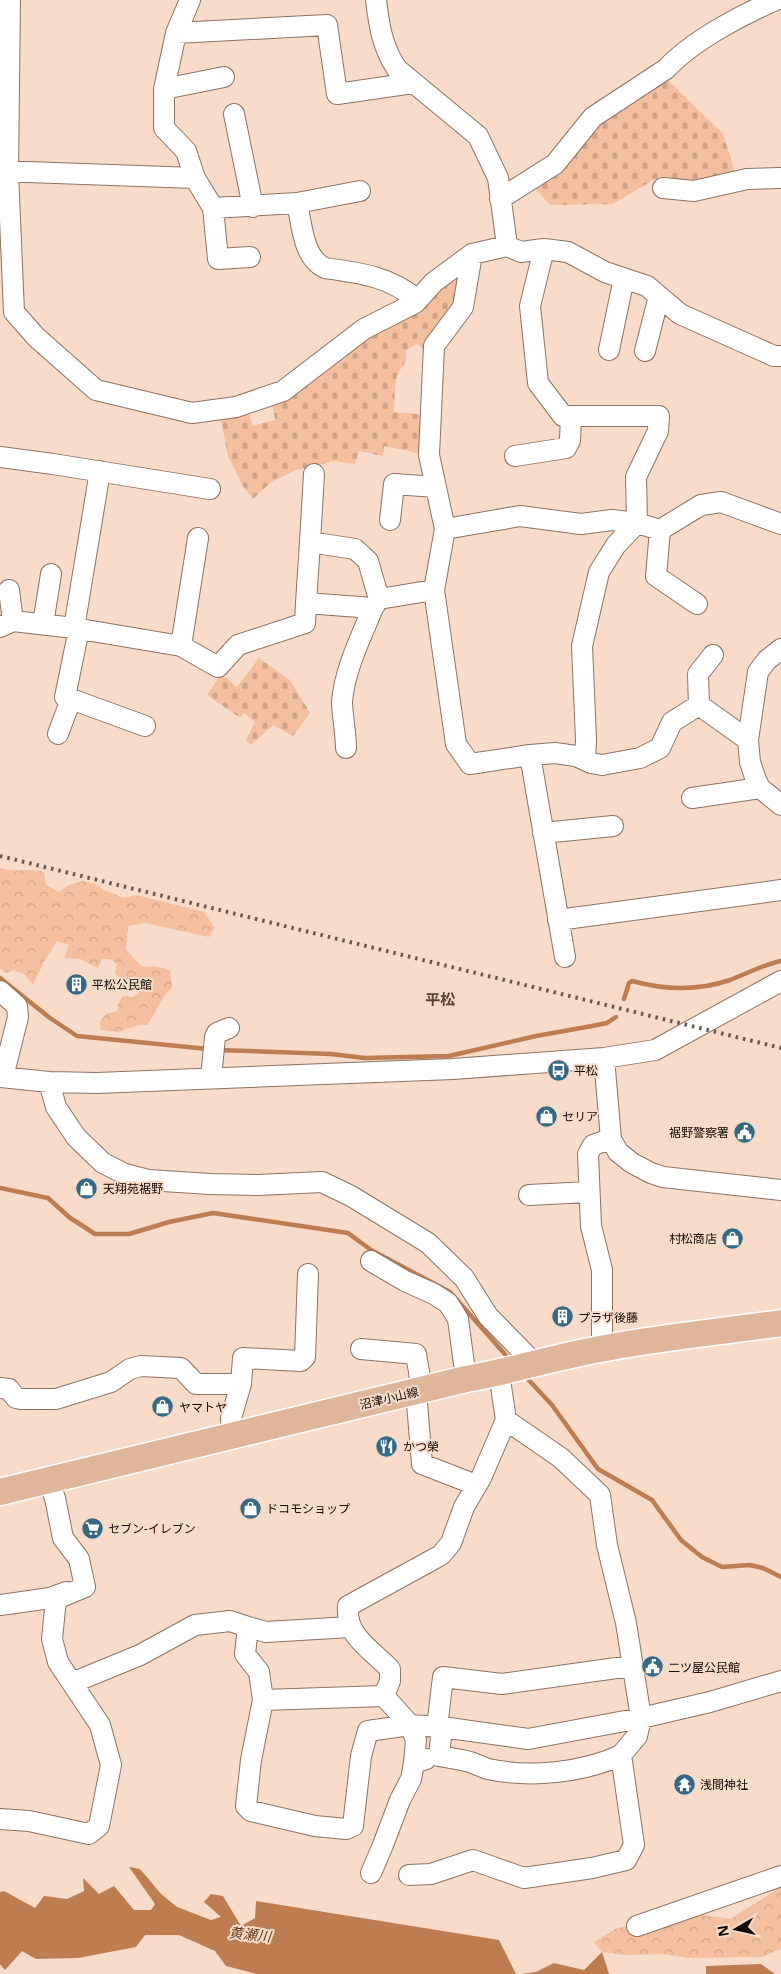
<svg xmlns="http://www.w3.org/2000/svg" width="781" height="1974" font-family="'Noto Sans','Noto Sans JP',sans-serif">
<defs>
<pattern id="forest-crowns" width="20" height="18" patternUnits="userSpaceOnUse" patternTransform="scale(1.25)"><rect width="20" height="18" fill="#f3bf9e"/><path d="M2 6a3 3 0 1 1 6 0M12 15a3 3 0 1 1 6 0" fill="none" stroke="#cfa386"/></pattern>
<pattern id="cemetery-stones" width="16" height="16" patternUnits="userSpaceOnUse" patternTransform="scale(1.25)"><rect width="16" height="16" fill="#f3bf9e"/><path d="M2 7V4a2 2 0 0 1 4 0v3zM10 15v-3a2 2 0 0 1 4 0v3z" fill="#cfa386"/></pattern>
</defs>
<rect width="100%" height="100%" fill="#f8dbc8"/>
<path fill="url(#forest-crowns)" d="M0 868C15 873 29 868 44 872L46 885 59 892 67 886 83 881 95 884 104 890 124 898 136 895 204 912 215 928 209 937 145 923 128 926 126 950 142 967 155 966 170 970 172 987C160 999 157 1012 147 1025H139L118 1032 101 1030 100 1022 106 1014 118 1011V1004L123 996 134 997 141 991 140 987 121 980 115 973 117 964 110 959H102L98 968 80 959 64 958 69 945 57 941 45 960 33 985 24 974 13 970 7 973 0 969Z
M781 1887V1949L762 1957 687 1958 664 1954 624 1955 602 1952 594 1942 615 1929 681 1912 730 1919Z"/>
<path fill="url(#cemetery-stones)" d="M668 80 723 134 736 175 686 183 655 179 613 204 550 205 534 187 601 120Z
M461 269 457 309 425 350 417 344 405 351C409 366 401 364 397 376 394 386 395 401 394 412L427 415 423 454 384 446 383 456 359 451 355 464 335 461 296 470 271 482 253 499 243 486 228 456 220 414 248 409 252 426 275 420 272 404Z
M259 658 290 680 310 713 293 736 273 725 251 745 246 740 255 722 244 713 240 718 207 695 221 674 237 687Z"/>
<path fill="#be7d50" d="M129 1867 140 1869 161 1894 177 1907 211 1920 221 1917 204 1902 211 1894 223 1896 241 1926 255 1918 256 1901 499 1940 516 1974H257L226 1966 215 1951 179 1935H145L136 1947 78 1958 36 1959 22 1951 5 1970 0 1964V1892L4 1891 35 1908 44 1896 67 1899 84 1891 83 1878 99 1894 114 1886 134 1910H151L155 1904Z
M602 1952 609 1974H521L536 1972 554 1963 584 1970Z
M761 1964 775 1974H706V1966Z"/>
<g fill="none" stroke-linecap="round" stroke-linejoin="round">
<path stroke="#be7d50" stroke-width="4.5" d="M0 978 50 1018 77 1036 208 1049
M624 999 629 983 632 981C665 990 698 991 730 980 748 973 763 965 781 961
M218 1050 331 1054 365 1058 449 1056 536 1036 592 1026 607 1023 616 1017
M0 1188 48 1198 69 1217 95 1234H129L169 1222 213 1213 348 1233 371 1250 450 1292 511 1361
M525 1376 552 1405 598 1469 652 1500 681 1540 702 1557 722 1567 750 1565 763 1568 781 1577"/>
<defs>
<path id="minor" d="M10 0 8 172 14 312 36 337 96 390 192 413 236 407 283 391 364 329 415 303 434 282 472 254 507 246
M190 0 176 33 164 89V128L186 151 195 178 213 208 297 203 360 191
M376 0C379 25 382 47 397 69L478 136 498 178 507 246 521 252 544 249 568 252 605 272 647 286 680 314 774 356H781
M176 33 327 25 337 94 413 83
M164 89 224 77
M234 114 253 207
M0 171 195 178
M663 188 694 191 747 179 781 178
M500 199 555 164 593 117 666 69C692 41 741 15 776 0
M297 203C302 225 303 258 325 268 361 273 388 276 418 300
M213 208 218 259 250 257
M472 254 463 307 434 346 429 455 445 529 434 590 456 744 470 764 530 755 555 753 576 756 591 763 602 765 640 758 660 748 672 722 699 705 748 740
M609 350 624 278
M645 351 659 296
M515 456 566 448 570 440 571 416
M0 457 53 464 210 489
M314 474 310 542 355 549 368 561 379 599
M390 520 394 484 436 487
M445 529 520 516 581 524 612 520 637 523 636 477 658 431 659 416H563L538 383 530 306 544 249
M660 530 656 576 697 604
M9 590 13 621
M306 603 310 542
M43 624 51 574
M0 627 13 621 74 628 181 646 218 667 238 645 305 623 306 603 373 608 379 599 434 590
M74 628 100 471
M181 646 198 538
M781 649 767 660 758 672 748 740 750 762 756 780 760 788 781 805
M71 699 145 726
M699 705 698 674 713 655
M58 734 71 699 65 697 79 629
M346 748C346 733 342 714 342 701 345 669 361 637 373 608
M530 755 565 957
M585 760 586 740 582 646 599 572 616 545 637 523 660 530 701 505 721 502 781 524
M692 798 760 788
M543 833 613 826
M558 920 781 890
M0 991 17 1006 18 1017 3 1077
M604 1058 611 1139 618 1152 632 1163 651 1173 663 1177 781 1190
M0 1077 49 1082 97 1083 453 1069 604 1058 655 1050 781 981
M211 1078 215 1037 217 1033 229 1028
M49 1082 56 1107 76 1137 103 1163 125 1174 148 1180 210 1184 258 1185 322 1182 351 1196 428 1243 464 1278 488 1316 533 1362
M529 1195 589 1192
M371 1261 405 1281 434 1294 448 1303 458 1319 466 1379
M602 1348V1270L591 1226 588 1154 593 1145 611 1139
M361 1349 416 1354 422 1390
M241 1384 243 1358 301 1361 305 1357 308 1274
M0 1388 9 1389 16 1398 21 1399H56L111 1382 130 1369 141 1366 181 1368 196 1384H241L231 1418 232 1435
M416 1391 422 1464 476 1485
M0 1605 50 1598 66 1592
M350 1627 266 1632 248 1627 245 1654 259 1672 263 1700 251 1760 246 1806 251 1811 315 1826 346 1829 353 1826 361 1756 368 1731 410 1725 442 1727 528 1739 641 1718 710 1702 781 1681
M72 1683 140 1655 195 1625 230 1621 248 1627
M263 1700 384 1696
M437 1727 443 1677 502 1684 631 1666
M442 1727 439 1756C449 1758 460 1759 470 1762 476 1764 482 1767 488 1769 530 1778 582 1773 621 1755
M414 1763 416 1740 410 1725 384 1696 390 1681V1669C371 1649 345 1636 348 1606L432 1560 441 1555 451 1543 464 1507 481 1478 506 1420
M0 1819 29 1821 89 1834 99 1826 111 1765 100 1725 58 1662 52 1639 56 1599 85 1587 79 1559 63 1538 55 1498 48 1480
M371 1873 383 1845 400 1800 411 1779 414 1763 426 1759
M409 1875 431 1874 473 1860 524 1878 592 1868 626 1860 634 1845 621 1755 637 1736 641 1718 626 1623 607 1545 600 1495 561 1458 506 1420 499 1373
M637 1926 781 1876"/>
<path id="major" d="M0 1492 466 1379C511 1371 555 1357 600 1349 660 1337 721 1332 781 1323"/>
</defs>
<use href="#minor" stroke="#8d7362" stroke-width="22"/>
<use href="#major" stroke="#fff" stroke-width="29"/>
<use href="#minor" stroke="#fff" stroke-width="20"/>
<use href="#major" stroke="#dfb69a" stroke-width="26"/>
<path stroke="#69584e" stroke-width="4" stroke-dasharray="2.5 5" stroke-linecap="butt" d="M0 856 781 1048"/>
</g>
<defs>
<symbol id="building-disc" viewBox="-11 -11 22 22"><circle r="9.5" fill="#346985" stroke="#f8dbc8"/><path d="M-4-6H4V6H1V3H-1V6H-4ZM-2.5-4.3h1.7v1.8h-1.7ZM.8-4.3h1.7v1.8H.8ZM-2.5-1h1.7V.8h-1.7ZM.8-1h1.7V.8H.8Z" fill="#fff"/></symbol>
<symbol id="bus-disc" viewBox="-11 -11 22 22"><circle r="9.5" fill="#346985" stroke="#f8dbc8"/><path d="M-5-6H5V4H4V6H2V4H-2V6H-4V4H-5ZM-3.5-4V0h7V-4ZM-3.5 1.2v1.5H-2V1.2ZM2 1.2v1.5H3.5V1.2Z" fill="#fff"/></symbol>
<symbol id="shop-disc" viewBox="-11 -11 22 22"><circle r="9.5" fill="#346985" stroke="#f8dbc8"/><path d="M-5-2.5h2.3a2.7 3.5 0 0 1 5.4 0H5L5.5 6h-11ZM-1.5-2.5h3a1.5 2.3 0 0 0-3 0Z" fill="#fff"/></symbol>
<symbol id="civic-disc" viewBox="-11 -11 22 22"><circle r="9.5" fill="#346985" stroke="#f8dbc8"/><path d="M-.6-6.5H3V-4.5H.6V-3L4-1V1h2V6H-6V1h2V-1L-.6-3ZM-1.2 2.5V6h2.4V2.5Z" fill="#fff"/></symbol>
<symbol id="restaurant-disc" viewBox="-11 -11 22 22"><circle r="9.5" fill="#346985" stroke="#f8dbc8"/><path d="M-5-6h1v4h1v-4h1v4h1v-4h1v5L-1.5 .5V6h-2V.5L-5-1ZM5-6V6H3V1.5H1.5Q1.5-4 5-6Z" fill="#fff"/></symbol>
<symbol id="supermarket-disc" viewBox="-11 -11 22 22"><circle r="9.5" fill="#346985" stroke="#f8dbc8"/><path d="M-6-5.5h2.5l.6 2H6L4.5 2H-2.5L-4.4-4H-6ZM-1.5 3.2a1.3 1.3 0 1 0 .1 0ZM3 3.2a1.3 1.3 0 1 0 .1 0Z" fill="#fff"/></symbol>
<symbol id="temple-disc" viewBox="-11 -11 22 22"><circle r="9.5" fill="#346985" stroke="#f8dbc8"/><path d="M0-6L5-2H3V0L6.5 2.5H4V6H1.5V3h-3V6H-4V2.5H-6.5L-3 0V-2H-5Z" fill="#fff"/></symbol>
</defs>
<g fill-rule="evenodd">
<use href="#building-disc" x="64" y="972" width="25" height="25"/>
<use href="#bus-disc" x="546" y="1058" width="25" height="25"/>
<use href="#shop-disc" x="534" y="1104" width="25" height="25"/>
<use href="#civic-disc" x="732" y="1120" width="25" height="25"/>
<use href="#shop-disc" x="74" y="1176" width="25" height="25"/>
<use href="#shop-disc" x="720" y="1226" width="25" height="25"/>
<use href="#building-disc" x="550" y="1304" width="25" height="25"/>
<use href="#shop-disc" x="150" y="1394" width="25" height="25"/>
<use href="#restaurant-disc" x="374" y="1434" width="25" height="25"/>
<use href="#shop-disc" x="238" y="1496" width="25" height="25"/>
<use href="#supermarket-disc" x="80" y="1516" width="25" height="25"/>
<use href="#civic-disc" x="640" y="1654" width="25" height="25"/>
<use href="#temple-disc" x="672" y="1772" width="25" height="25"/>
</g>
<g text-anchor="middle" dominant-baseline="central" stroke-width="4" stroke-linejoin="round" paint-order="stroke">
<g font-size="12" fill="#120904" stroke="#f8dbc8" text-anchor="start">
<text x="92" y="984">平松公民館</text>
<text x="574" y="1070">平松</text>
<text x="562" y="1116">セリア</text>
<text x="729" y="1132" text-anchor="end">裾野警察署</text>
<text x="103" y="1188">天翔苑裾野</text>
<text x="717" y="1238" text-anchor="end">村松商店</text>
<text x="578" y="1317">プラザ後藤</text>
<text x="179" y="1407">ヤマトヤ</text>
<text x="403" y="1446">かつ榮</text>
<text x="266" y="1508">ドコモショップ</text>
<text x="108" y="1528">セブン-イレブン</text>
<text x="668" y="1667">二ツ屋公民館</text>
<text x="700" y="1784">浅間神社</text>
</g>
<g font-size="12" fill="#120904" stroke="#f8dbc8">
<text transform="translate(389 1398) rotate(-13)">沼津小山線</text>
</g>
<g font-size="14" font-style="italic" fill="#653816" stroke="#f8dbc8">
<text transform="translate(250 1934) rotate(6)">黄瀬川</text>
</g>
<g font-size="15" font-weight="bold" fill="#584131" stroke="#f8dbc8">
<text x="440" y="999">平松</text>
</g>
</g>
<g transform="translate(736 1929) rotate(261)" stroke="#f8dbc8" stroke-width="4" paint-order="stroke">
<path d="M0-4L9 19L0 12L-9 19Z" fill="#120904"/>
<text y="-8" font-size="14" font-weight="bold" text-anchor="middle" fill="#120904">N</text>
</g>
</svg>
